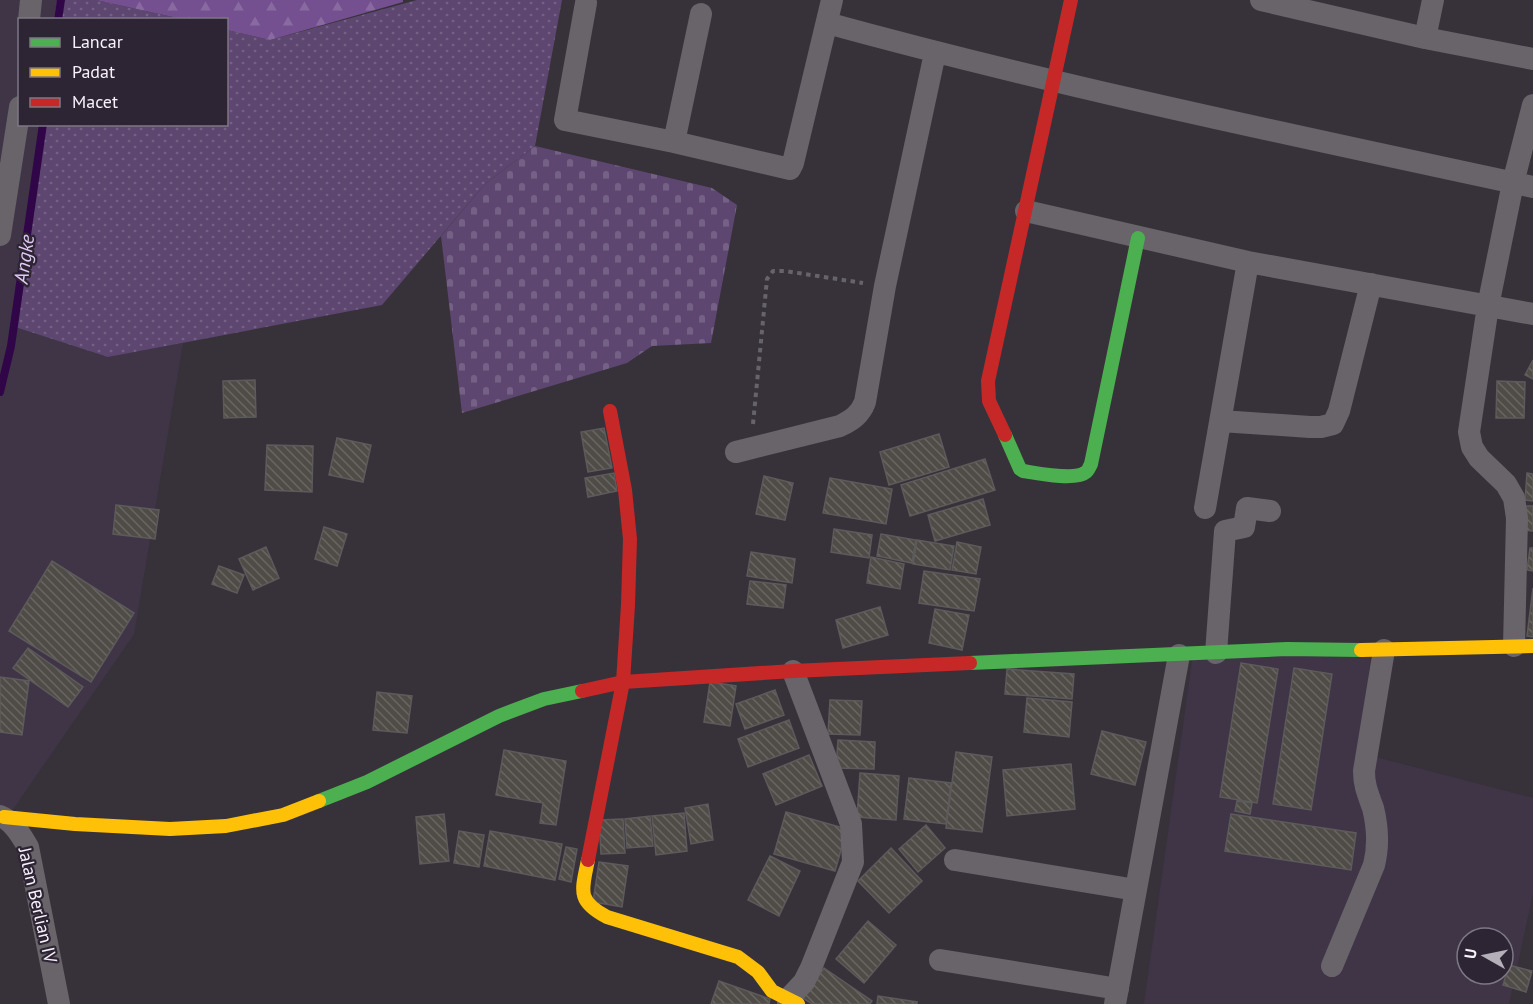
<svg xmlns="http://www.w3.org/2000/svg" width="1533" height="1004" font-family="'PT Sans',sans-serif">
<defs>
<pattern id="grass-dots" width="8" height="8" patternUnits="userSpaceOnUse" patternTransform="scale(1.5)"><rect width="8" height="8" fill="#5d4670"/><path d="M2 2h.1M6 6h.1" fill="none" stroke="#756185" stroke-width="1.8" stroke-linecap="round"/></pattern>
<pattern id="forest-firs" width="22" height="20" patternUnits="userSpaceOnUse" patternTransform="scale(1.5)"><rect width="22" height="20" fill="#745090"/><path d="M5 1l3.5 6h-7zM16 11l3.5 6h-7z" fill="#896aa0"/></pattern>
<pattern id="cemetery-stones" width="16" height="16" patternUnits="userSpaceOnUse" patternTransform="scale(1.5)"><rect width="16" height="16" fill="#5d4670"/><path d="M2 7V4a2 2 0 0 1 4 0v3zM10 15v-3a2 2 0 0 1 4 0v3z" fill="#756185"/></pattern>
<pattern id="building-back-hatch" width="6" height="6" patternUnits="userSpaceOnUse" patternTransform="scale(1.5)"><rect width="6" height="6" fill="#4f4c47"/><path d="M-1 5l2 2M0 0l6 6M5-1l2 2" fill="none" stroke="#696662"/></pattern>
</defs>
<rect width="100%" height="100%" fill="#37323a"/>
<path fill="#3f3547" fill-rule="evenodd" d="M0 0H57L54 19 20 20V124L40 125 12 326 108 357 183 343 134 634 0 828Z
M1371 654 1360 753 1533 798V893L1509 1004H1144L1193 655ZM1467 938H1503V974H1467Z"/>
<path fill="url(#grass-dots)" d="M57 0H96L182 19H54Z
M417 0H562L535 146 485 184 382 305 108 357 12 326 40 125 226 124 227 30 270 40Z"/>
<path fill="url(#forest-firs)" d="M96 0H403V2L270 40 227 30 226 20 182 19Z"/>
<path fill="url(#cemetery-stones)" d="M535 146 712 188 737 205 711 343 652 346 627 363 462 413 441 236 485 184Z"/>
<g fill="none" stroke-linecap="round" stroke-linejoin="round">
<path stroke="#310648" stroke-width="8" d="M58 20 61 0
M0 392 11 346 43 124"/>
</g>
<path fill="url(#building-back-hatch)" stroke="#5d5a5b" stroke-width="1.5" d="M1533 360V379L1525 375Z
M255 380 256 417 224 418 223 381Z
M1497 381 1525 382 1524 418H1496Z
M604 428 612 468 588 472 581 432Z
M939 434 949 467 889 485 880 452Z
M337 438 371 445 363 482 329 475Z
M267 445 313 446 312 492 265 490Z
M985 459 995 490 910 516 901 485Z
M614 473 617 491 588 497 585 478Z
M1527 473 1533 474V501L1525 500Z
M764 476 793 483 785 520 756 514Z
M830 478 892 489 886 524 823 513Z
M983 499 990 525 935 541 928 515Z
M116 505 159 510 155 539 113 534Z
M1524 506H1533V531L1522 530Z
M324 527 347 534 337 566 315 559Z
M834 529 872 535 869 558 831 552Z
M881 534 916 540 912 563 877 556Z
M917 540 954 546 950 570 913 564Z
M957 542 981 547 976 574 952 570Z
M266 547 279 578 253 590 239 559Z
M1530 548H1533V571L1527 570Z
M751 552 795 559 792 583 747 576Z
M871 557 904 564 900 589 867 583Z
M52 561 134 613 91 682 9 631Z
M219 566 244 575 237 593 212 584Z
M924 571 980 579 974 611 919 603Z
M750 581 786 585 783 608 747 604Z
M1533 588V637L1527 636Z
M880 607 888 635 843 648 836 620Z
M935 609 969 615 962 650 929 643Z
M28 648 83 687 68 707 13 668Z
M1241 663 1278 669 1257 803 1220 797Z
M1294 668 1332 674 1311 810 1273 804Z
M1007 669 1074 674 1072 699 1005 694Z
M0 677 29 681 22 735 0 732Z
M710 682 736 686 730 726 704 722Z
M775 690 784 715 745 729 736 704Z
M377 692 412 696 407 733 373 730Z
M1027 698 1072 702 1069 737 1024 732Z
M830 700 862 701 860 735 828 734Z
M789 720 799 748 748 767 738 739Z
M1102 731 1146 742 1135 785 1091 774Z
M838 740 875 742 874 769 836 768Z
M504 750 566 761 556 825 540 823 543 803 496 795Z
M956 752 992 757 982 832 946 828Z
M809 755 822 786 776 805 763 774Z
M1071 764 1075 809 1007 816 1003 770Z
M860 773 899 776 896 820 857 817Z
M909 778 951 783 946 824 904 819Z
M1237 801 1252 803 1250 814 1235 811Z
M708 804 713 840 691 844 685 808Z
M786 812 847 829 835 871 774 854Z
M684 813 687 851 656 855 652 816Z
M444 814 449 861 420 864 416 817Z
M1231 814 1356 833 1351 870 1225 851Z
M650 816 653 846 627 848 625 819Z
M623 819 625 853 601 854 599 820Z
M926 825 945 848 918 872 899 849Z
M459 831 484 835 479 867 454 863Z
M490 831 562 844 555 880 484 866Z
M566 847 577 849 571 882 559 879Z
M891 848 922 881 889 913 858 881Z
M770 856 800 871 779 916 748 900Z
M599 862 628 866 622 907 593 902Z
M868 921 896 945 864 983 836 959Z
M1509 965 1532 971 1526 992 1503 985Z
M824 968 872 1001 870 1004H812L803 998Z
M719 981 770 999 769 1004H711Z
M878 996 917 1002V1004H877Z"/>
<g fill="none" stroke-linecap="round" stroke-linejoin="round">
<path stroke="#67636a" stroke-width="4" stroke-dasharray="4.5 4.5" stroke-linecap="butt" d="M753 424 767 279 773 271H785L863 283"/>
<path stroke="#68646a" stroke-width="22" d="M1261 0 1425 38 1533 59
M586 3 565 120 674 142 790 169 793 163 832 0
M29 20 31 0
M827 23C1060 87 1297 136 1533 187
M1425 38 1433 0
M674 142 701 14
M1026 211 1248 262 1533 314
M0 235 20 107
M1221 421 1310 427H1321L1333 424 1339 411 1371 284
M736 452 840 426C852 420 860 415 865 402L885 286 935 53
M1205 508 1248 262
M1514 646 1517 518 1514 498 1506 484 1479 458 1472 447 1469 432 1488 306 1513 183 1533 105
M1216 653 1225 531 1244 527 1247 508 1270 511
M0 816C13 821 21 835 28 847L59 1004
M955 860 1136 890
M940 960 1118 989
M1332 966 1374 865C1379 845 1378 828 1373 808 1368 794 1364 786 1364 771L1384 650
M788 1004 789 998 804 982 811 968 853 862 851 824 793 671
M1115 1004 1179 655"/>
<path stroke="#4caf50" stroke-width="14" d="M1005 435 1020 469 1023 471C1036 473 1076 481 1086 472 1088 471 1090 466 1091 464L1138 238
M970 663 1287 649 1361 650
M319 801 367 782 499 716 544 699 582 691"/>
<path stroke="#ffc107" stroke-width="14" d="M1361 650 1533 646
M4 817 75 824 170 829 226 826 283 815 319 801
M588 860C582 890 576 901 607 917L738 957 758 972 772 991 798 1004"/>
<path stroke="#c62828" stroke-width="14" d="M1005 435 989 401 988 381 1071 0
M582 691 623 682 793 671 970 663
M588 860 623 682 628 605 630 539 625 490 610 411"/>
</g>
<g text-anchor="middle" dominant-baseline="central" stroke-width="4.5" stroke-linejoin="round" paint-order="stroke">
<g font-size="18" fill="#f7f2fc" stroke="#2d2534">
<text transform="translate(38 905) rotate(77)">Jalan Berlian IV</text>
</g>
<g font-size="20" font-style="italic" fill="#dfc9f2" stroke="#2d2534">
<text transform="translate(24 259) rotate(-82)">Angke</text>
</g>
</g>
<rect x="18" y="18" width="210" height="108" fill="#2d2534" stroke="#7e7784" stroke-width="1.5"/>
<rect x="30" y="38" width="30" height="9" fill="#4caf50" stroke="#7e7784" stroke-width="1.5"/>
<text x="72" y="48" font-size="18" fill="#f7f2fc">Lancar</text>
<rect x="30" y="68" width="30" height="9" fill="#ffc107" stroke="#7e7784" stroke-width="1.5"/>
<text x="72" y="78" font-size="18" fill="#f7f2fc">Padat</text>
<rect x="30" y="98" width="30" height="9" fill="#c62828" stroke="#7e7784" stroke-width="1.5"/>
<text x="72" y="108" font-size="18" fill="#f7f2fc">Macet</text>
<g transform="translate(1485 956) rotate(279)"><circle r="28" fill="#2d2534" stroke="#7e7784" stroke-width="1.5"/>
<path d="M0-4.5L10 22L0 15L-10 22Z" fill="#b4afb8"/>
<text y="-9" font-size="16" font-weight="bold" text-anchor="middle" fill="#f7f2fc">U</text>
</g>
</svg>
